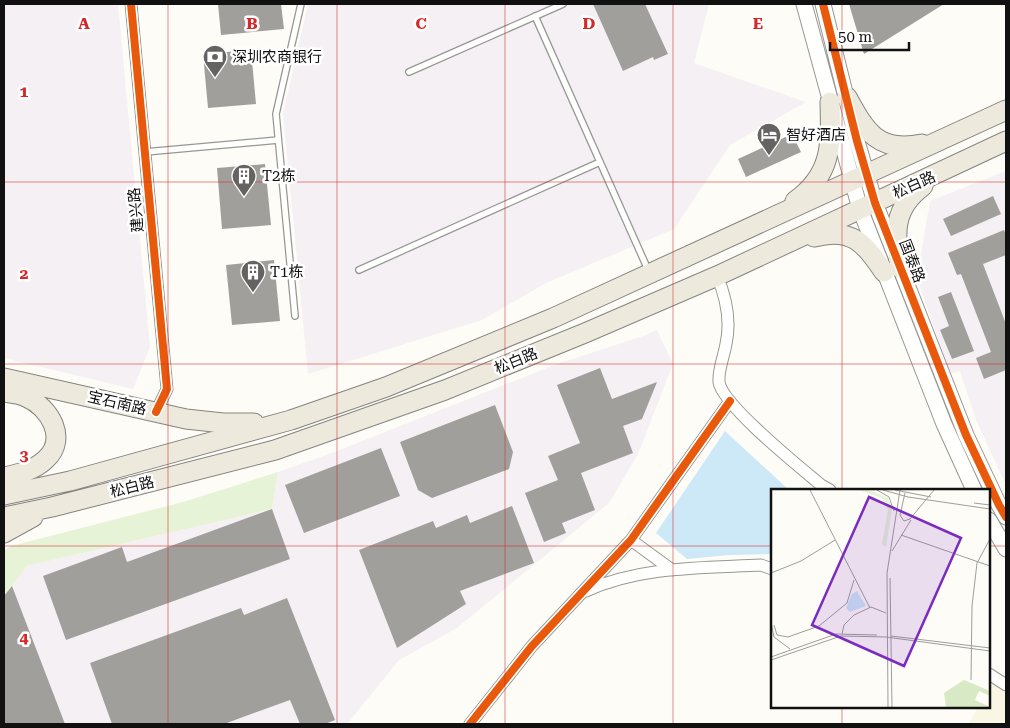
<svg xmlns="http://www.w3.org/2000/svg" width="1010" height="728" font-family="'Roboto Serif','Noto Sans SC',serif">
<rect width="100%" height="100%" fill="#fdfcf7"/>
<path fill="#f5f0f3" d="M4 4H118L150 347 133 389 4 358Z
M308 4H709L694 63 806 102 730 145 674 229 546 283 482 320 308 374 283 114Z
M1006 171V485L976 420 960 371 950 374 917 278 930 201Z
M657 330 673 364 638 454 609 503 457 628 399 660 347 724H4V596L27 566 272 509 278 472 332 453 557 364 643 336Z"/>
<path fill="#f9f7e4" d="M993 683 1006 693V724H968L978 707H989V689Z"/>
<path fill="#e7f3d7" d="M278 472 272 509 27 566 4 596V550L11 546 183 502Z"/>
<path fill="#cde8f7" d="M725 431 789 490H772V554L729 555 687 559 656 533Z"/>
<path fill="#a19f9c" d="M218 4H281L284 29 221 35Z
M593 4H645L668 54 654 60 653 57 623 71Z
M849 4H944L864 54Z
M251 50 256 104 208 108 203 54Z
M792 134 801 152 746 177 738 159Z
M265 164 271 225 222 229 217 168Z
M993 196 1001 214 951 236 943 219Z
M1004 230 1006 235V255L983 264 1006 324V370L984 379 976 358 991 352 961 274 957 275 948 253Z
M274 260 280 321 232 325 226 265Z
M951 292 974 351 952 359 940 330 949 326 938 297Z
M600 368 612 399 657 382 642 419 623 426 633 453 581 473 595 510 562 523 566 533 544 542 525 493 558 480 548 456 580 443 557 385Z
M495 405 513 452 509 469 432 498 418 490 400 442Z
M381 448 400 496 304 533 285 485Z
M512 506 534 563 460 591 466 604 397 648 359 550 433 521 436 528 467 515 470 523Z
M272 509 290 559 66 640 43 576 122 547 127 562Z
M12 586 25 620 65 724H4V596Z
M287 598 335 720 325 724H300L290 700 224 724H112L90 663 241 608 244 615Z"/>
<g fill="none" stroke-linecap="round" stroke-linejoin="round">
<defs>
<path id="service" d="M535 16 649 272
M409 72 563 4
M145 152 278 140
M359 270 600 162
M295 316 276 114 301 4"/>
<path id="minor" d="M131 4 167 389 156 412
M717 276C726 297 731 321 726 344 724 356 718 370 719 382 722 405 801 468 821 485L830 490
M631 540 672 570
M586 591C641 566 702 568 761 565L772 569
M989 674 1006 685
M470 724 532 646 631 540 730 401"/>
<path id="tertiary" d="M804 4 860 209 944 424 974 490
M823 4 857 141 875 203 966 435 999 505 1006 517
M989 520 1006 549"/>
<path id="primary" d="M847 97C866 132 878 153 922 144
M795 201C833 174 831 143 830 102
M814 237C852 227 864 243 884 272
M900 268C895 233 892 209 923 186
M4 378 186 419 223 423H254
M4 392C11 393 20 394 26 397 50 407 68 439 46 459 35 470 19 474 4 477
M4 495 70 481 291 420 386 387 553 318 1006 110
M4 517 52 507 275 450 445 390 585 333 717 276 1006 141
M4 533 33 517"/>
</defs>
<use href="#service" stroke="#979795" stroke-width="8"/>
<use href="#minor" stroke="#979795" stroke-width="13"/>
<use href="#tertiary" stroke="#979795" stroke-width="17"/>
<use href="#primary" stroke="#858482" stroke-width="21"/>
<use href="#service" stroke="#fffffe" stroke-width="5.5"/>
<use href="#minor" stroke="#fffffe" stroke-width="11"/>
<use href="#tertiary" stroke="#fffffe" stroke-width="15"/>
<use href="#primary" stroke="#ede9dc" stroke-width="19"/>
<defs>
<path id="cycleway" d="M131 4 167 389 156 412
M823 4 857 141 875 203 966 435 999 505 1006 517
M470 724 532 646 631 540 730 401"/>
</defs>
<use href="#cycleway" stroke="#fff" stroke-width="11"/>
<use href="#cycleway" stroke="#e8590c" stroke-width="8"/>
</g>
<path fill="none" stroke="#d62828" stroke-width="1" stroke-opacity="0.55" d="M168 4V724M337 4V724M505 4V724M673 4V724M842 4V490M4 182H1006M4 364H1006M4 546H772M989 546H1006M842 707V724"/>
<defs>
<symbol id="bank-pin" viewBox="-11 -11 22 30"><path d="M0 17L-7.5 6A9.5 9.5 0 1 1 7.5 6Z" fill="#646362" stroke="#fff"/><path d="M-6-4H6V4H-6ZM0-2.3a2.3 2.3 0 1 0 0 4.6a2.3 2.3 0 1 0 0-4.6Z" fill="#fff"/></symbol>
<symbol id="hotel-pin" viewBox="-11 -11 22 30"><path d="M0 17L-7.5 6A9.5 9.5 0 1 1 7.5 6Z" fill="#646362" stroke="#fff"/><path d="M-6-4.5h1.5V1H6V5H4.5V3h-9V5H-6ZM-4 0a1.8 1.8 0 1 1 3.6 0ZM.5 0V-2.5h3Q6-2.5 6 0Z" fill="#fff"/></symbol>
<symbol id="building-pin" viewBox="-11 -11 22 30"><path d="M0 17L-7.5 6A9.5 9.5 0 1 1 7.5 6Z" fill="#646362" stroke="#fff"/><path d="M-4-6H4V6H1V3H-1V6H-4ZM-2.5-4.3h1.7v1.8h-1.7ZM.8-4.3h1.7v1.8H.8ZM-2.5-1h1.7V.8h-1.7ZM.8-1h1.7V.8H.8Z" fill="#fff"/></symbol>
</defs>
<g fill-rule="evenodd">
<use href="#bank-pin" x="201" y="43" width="28" height="38"/>
<use href="#hotel-pin" x="755" y="121" width="28" height="38"/>
<use href="#building-pin" x="230" y="162" width="28" height="38"/>
<use href="#building-pin" x="239" y="258" width="28" height="38"/>
</g>
<g text-anchor="middle" dominant-baseline="central" stroke-width="5" stroke-linejoin="round" paint-order="stroke">
<g font-size="15" fill="#111" stroke="#fff" text-anchor="start">
<text x="232" y="57">深圳农商银行</text>
<text x="786" y="135">智好酒店</text>
<text x="262" y="176">T2栋</text>
<text x="270" y="272">T1栋</text>
</g>
<g font-size="15" fill="#111" stroke="#fff">
<text transform="translate(914 185) rotate(-24)">松白路</text>
<text transform="translate(136 210) rotate(-95)">建兴路</text>
<text transform="translate(912 261) rotate(69)">国泰路</text>
<text transform="translate(516 361) rotate(-22)">松白路</text>
<text transform="translate(117 403) rotate(13)">宝石南路</text>
<text transform="translate(132 487) rotate(-14)">松白路</text>
</g>
</g>
<g transform="translate(771 489)">
<rect width="219" height="219" fill="#fdfcf7"/>
<path d="M88 1H98L117 9 121 20 115 58 111 55 117 21 111 9Z" fill="#e7f3d7"/>
<path d="M193 191 219 202V207L208 202 204 211 219 218H175L173 204Z" fill="#d8eac5"/>
<path d="M86 102 95 117 79 123 75 119 81 105Z" fill="#cde8f7"/>
<path fill="none" stroke="#9f9e9b" stroke-width="1" d="M39 1 99 119M106 1 118 8 123 22M112 1 137 8 219 20M124 1 160 8M134 4 129 26 133 32 139 30 163 1M203 14 219 16M130 46 219 77M121 62 140 31M0 84 30 72 64 51M119 89 121 218M0 133 3 148 19 160M3 136 6 146 17 148 48 137 76 114 83 91M71 145 73 136 83 126 100 118 115 124M120 147 219 159M0 168 65 145 106 146M0 171 70 147 115 148 219 162M200 191 201 117 206 74 219 50M117 218 116 84 129 1"/>
<path fill="#7b2cbf" fill-opacity="0.15" stroke="#7b2cbf" stroke-width="2.5" d="M98 8 190 49 133 177 41 136Z"/>
<rect width="219" height="219" fill="none" stroke="#111" stroke-width="2.5"/>
</g>
<g font-size="16" text-anchor="middle" font-weight="bold" fill="#d62828" stroke="#fff" stroke-width="5" stroke-linejoin="round" paint-order="stroke">
<text x="84" y="29">A</text>
<text x="252" y="29">B</text>
<text x="421" y="29">C</text>
<text x="589" y="29">D</text>
<text x="758" y="29">E</text>
<text x="24" y="97">1</text>
<text x="24" y="279">2</text>
<text x="24" y="461">3</text>
<text x="24" y="643">4</text>
</g>
<rect width="1010" height="728" fill="none" stroke="#111111" stroke-width="10"/>
<path d="M830 42v8h79v-8" fill="none" stroke="#111111" stroke-width="2.5"/>
<text x="838" y="42" font-size="15" fill="#111111" stroke="#ffffff" stroke-width="4" paint-order="stroke">50 m</text>
</svg>
